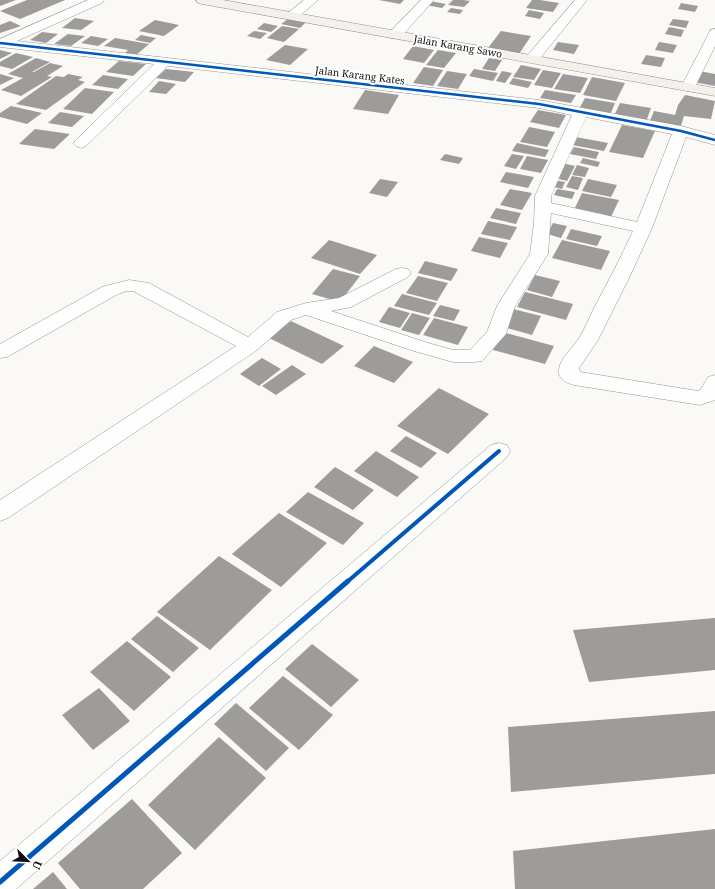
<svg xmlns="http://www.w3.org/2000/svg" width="715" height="889" font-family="'Noto Serif',serif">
<rect width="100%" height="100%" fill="#faf9f5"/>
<path fill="#9e9c9a" d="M0 0H16L0 6Z
M27 0H65L20 19 0 11Z
M379 0H404L400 4Z
M453 0H463L470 1 464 7 448 5Z
M532 0H540L559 3 553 12 526 8Z
M430 1 446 4 442 8 426 5Z
M681 3 698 6 695 12 678 9Z
M451 8 463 10 460 14 447 12Z
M529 10 544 13 540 19 525 16Z
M75 18 94 21 81 30 62 28Z
M288 19 306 22 300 28 281 24Z
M673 19 689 21 686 28 669 25Z
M155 20 179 25 164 36 139 31Z
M10 21 21 26 0 33V25Z
M264 23 278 26 271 32 257 29Z
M282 26 299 29 284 42 267 38Z
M669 27 684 30 681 37 665 34Z
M254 31 267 33 260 39 247 36Z
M501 31 531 36 519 54 488 48Z
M42 32 58 34 46 43 30 40Z
M68 34 85 36 71 46 54 44Z
M141 35 156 38 150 43 135 40Z
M91 36 108 39 98 46 81 43Z
M115 38 149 44 135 56 124 54 128 50 104 46Z
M558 42 579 45 574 54 553 50Z
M659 42 677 45 673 53 655 50Z
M285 45 308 49 290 65 266 60Z
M413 46 434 50 424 63 403 59Z
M0 50 12 53 0 59Z
M438 50 456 53 444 68 426 65Z
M16 53 33 57 12 69 0 66V62Z
M646 55 665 58 661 67 641 64Z
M36 58 50 62 32 72H34L50 63 63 66 47 76 52 77 21 96 1 90 23 78 8 74Z
M489 58 502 60 495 71 482 69Z
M119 61 146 64 133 76 106 72Z
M521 65 541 69 534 80 513 77Z
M424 67 443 70 433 86 413 83Z
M166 69 194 72 185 82 156 78Z
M474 69 498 73 493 81 469 76Z
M543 70 561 73 552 88 534 85Z
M447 71 467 74 458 89 437 86Z
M502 71 512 73 505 83 496 81Z
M699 71 715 74V86L693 82Z
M0 74 14 78 0 85Z
M68 74 83 77 78 80 85 82 46 110 16 104 56 76 64 77Z
M563 74 588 78 580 93 554 89Z
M103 75 128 79 118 89 92 85Z
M592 77 625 83 616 101 583 95Z
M513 78 532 82 528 88 509 84Z
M159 81 176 84 166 94 149 92Z
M85 88 114 92 92 114 63 109Z
M365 90 399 95 388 114 353 109Z
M545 90 576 95 571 103 540 98Z
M685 95 715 101 711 119 684 116 680 129 649 123 654 111 675 115 678 105Z
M585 98 615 103 610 115 579 109Z
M620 103 651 108 646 122 614 116Z
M11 106 42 113 27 124 0 117V113Z
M538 110 566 115 559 128 530 122Z
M60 112 84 116 72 127 48 123Z
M622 125 655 131 643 158 609 152Z
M529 127 555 132 547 147 520 142Z
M35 129 70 134 54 149 19 144Z
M576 137 608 143 604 151 572 145Z
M517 143 549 150 545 157 512 151Z
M574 147 599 152 596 159 570 154Z
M445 154 463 158 459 164 440 160Z
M512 154 524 156 516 169 504 166Z
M527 156 548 160 541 173 520 169Z
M583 158 600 162 598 167 580 163Z
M562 163 575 166 567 181 555 178Z
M577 165 589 168 585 177 572 175Z
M506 172 534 177 528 188 500 182Z
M572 176 583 178 578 190 566 187Z
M380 179 398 182 387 197 369 193Z
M588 179 617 185 611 197 582 191Z
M553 180 565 182 562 189 550 186Z
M510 189 532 193 522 210 500 205Z
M557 189 575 192 572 199 554 195Z
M582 193 619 200 611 217 574 210Z
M496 208 521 213 516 224 490 218Z
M488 221 517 227 510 240 481 234Z
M553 223 567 226 561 238 547 234Z
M571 229 602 236 597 246 566 239Z
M479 237 508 243 500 258 471 251Z
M329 240 377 255 360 274 311 258Z
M562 240 610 251 601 270 552 258Z
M425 261 458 269 451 281 418 273Z
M333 269 360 276 340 302 312 294Z
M535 275 560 281 552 297 527 290Z
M418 276 448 283 437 301 406 293Z
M525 292 573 304 566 320 517 307Z
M402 294 437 303 429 315 394 306Z
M440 305 460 310 454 321 433 316Z
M389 307 410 313 400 328 379 322Z
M513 309 541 316 532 335 504 327Z
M412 313 430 318 419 335 401 330Z
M434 318 468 327 458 345 423 335Z
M291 321 344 346 322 364 269 338Z
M502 332 554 346 545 364 493 350Z
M374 346 413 362 394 383 354 366Z
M262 358 281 369 259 386 240 374Z
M292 365 306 374 276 395 262 386Z
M439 388 489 414 448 454 397 426Z
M406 436 437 453 421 468 390 451Z
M376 451 419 477 397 497 354 471Z
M335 467 374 490 353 510 314 487Z
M308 492 364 523 343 545 286 512Z
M279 513 327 543 281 587 232 554Z
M219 556 272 590 210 650 157 612Z
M157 616 199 648 173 672 131 639Z
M715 618V670L589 682 573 630Z
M127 641 171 677 134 711 90 672Z
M312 644 359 680 331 707 285 669Z
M283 676 333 715 299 750 249 708Z
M99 688 130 721 93 750 62 715Z
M236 703 289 748 266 771 214 724Z
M715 711V774L511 792 508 727Z
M219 737 266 778 195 850 148 805Z
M132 799 182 853 143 889H80L58 863Z
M715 829V889H515L513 851Z
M53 872 67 889H33Z"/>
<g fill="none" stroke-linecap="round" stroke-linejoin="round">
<defs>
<path id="street" d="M88 0H104L102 3 17 41 539 100 681 126 715 135V145L686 137 652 228 629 278 598 340 579 368 580 372 698 391 701 389 708 377 715 375V400L700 405 574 385C566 383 557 378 559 369 561 357 573 348 579 338 585 329 589 318 594 308 608 282 621 257 633 231L551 213 548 254 515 306 506 334 482 361 475 362H453L414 351 306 315 291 320 257 350 8 518 0 521V500L236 346 133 291H126L116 295 7 357 0 358V344L102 287 129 280 149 283 248 337 277 312 306 303 339 298 396 269 402 268 408 269 411 273 408 277 351 307 331 311 428 343 453 350H470L487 332 497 306 530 254 534 223 535 196 572 115 539 108 168 66 86 146 81 148 76 146 73 143 76 140 154 64 0 47V39ZM586 117 672 134 637 222 551 203V196Z
M304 0H318L296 19H288L286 16 288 13Z
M421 0H434L400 38H390L389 35 390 32Z
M575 0H587L537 62H527L525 59 527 56Z
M715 29V46L695 87 693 90 688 91 683 90 681 87 709 33 710 30Z
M499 443 507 445 510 451 507 457 16 889H0V861L491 445Z"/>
<path id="secondary" d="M196 0H223L715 88V96L202 4 198 3Z"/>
</defs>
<use href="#street" stroke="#959493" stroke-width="1"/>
<use href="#secondary" stroke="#8b8b89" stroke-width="1"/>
<use href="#street" fill="#fefefe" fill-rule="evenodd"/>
<use href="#secondary" fill="#f4f1eb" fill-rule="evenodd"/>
<defs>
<path id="cycleway-far2" d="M0 43 539 104 681 131 715 140"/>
<path id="cycleway-far1" d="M347 582 499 451"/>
<path id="cycleway" d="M0 882 348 581"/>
</defs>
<use href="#cycleway-far2" stroke="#fff" stroke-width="4"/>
<use href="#cycleway-far1" stroke="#fff" stroke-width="6"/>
<use href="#cycleway" stroke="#fff" stroke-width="8"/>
<use href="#cycleway-far2" stroke="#0057b8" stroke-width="2.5"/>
<use href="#cycleway-far1" stroke="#0057b8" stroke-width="4"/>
<use href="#cycleway" stroke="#0057b8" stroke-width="5"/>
</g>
<g text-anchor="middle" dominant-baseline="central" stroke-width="4" stroke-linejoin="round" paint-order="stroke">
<g font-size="10" fill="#0f0f0f" stroke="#fff">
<text transform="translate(458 46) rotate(10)">Jalan Karang Sawo</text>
<text transform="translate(360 75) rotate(7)">Jalan Karang Kates</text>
</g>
</g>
<g transform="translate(28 861) rotate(114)" stroke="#ffffff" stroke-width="3" paint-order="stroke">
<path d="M0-3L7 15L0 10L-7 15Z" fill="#0f0f0f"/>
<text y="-6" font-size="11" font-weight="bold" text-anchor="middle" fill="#0f0f0f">U</text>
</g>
</svg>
